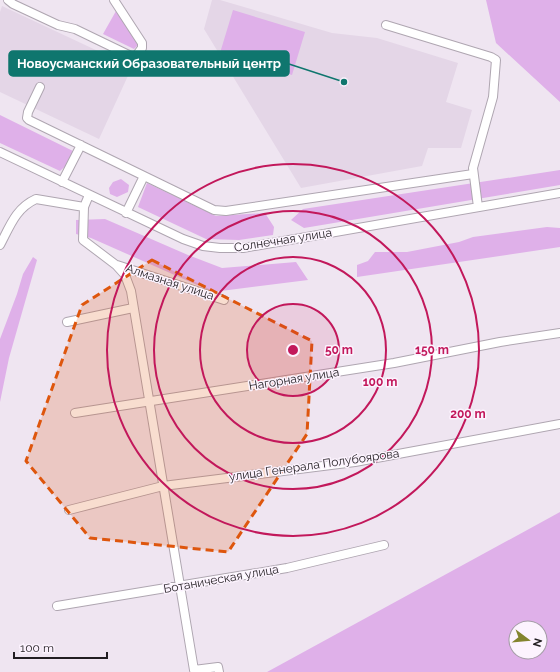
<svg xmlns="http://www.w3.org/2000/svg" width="560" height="672" font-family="Raleway,sans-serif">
<rect width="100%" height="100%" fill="#efe5f1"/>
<path fill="#e4d6e7" d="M212 0H220L332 33 377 38 458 63 446 102 472 110 461 148H428L422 166 301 188 204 29Z
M2 6 132 67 99 139 0 92V12Z"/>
<path fill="#dfb0e9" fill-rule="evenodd" d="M486 0H560V102L496 43Z
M233 10 305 32 292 75 220 53Z
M116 11 138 45 134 49 103 34Z
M0 115 73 151 69 163 60 171 0 143Z
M560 170V185L304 228 291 220 303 209Z
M121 179 129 185 128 192 117 197 110 194 109 188 113 182Z
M147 183 216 216 265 213 274 227 273 235 239 240 206 239 138 207Z
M105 219 188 255 222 268 296 262 308 280 213 292 91 238 76 234V220Z
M547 227 560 228V247L357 277V265L368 261 375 252H407L459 242 473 237Z
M33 257 37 260 9 358 0 402V339L17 294 23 274Z
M560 512V672H267ZM516 628H540V652H516Z"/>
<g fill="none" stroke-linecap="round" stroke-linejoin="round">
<defs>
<path id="minor" d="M8 0 13 4 58 25 75 29 131 56H136L142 48V43L114 0
M386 25 491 57 496 60 493 97 473 168 478 207
M40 87 28 112 27 118 29 120 214 210 226 211 473 174
M0 152 183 239 203 246 220 248H243L560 193
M62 182 81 145
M84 207 83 240 116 265 125 275 131 291 194 670 218 667 219 672
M126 213 144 176
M0 245C10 226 16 208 36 199L84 207 89 195
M117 265 224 300
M67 322 133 308
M75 413 394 363 500 342 560 333
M69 510 163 486 355 462 560 424
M57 606 287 568 384 545"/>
</defs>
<use href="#minor" stroke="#afa6b1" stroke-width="10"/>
<use href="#minor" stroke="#fff" stroke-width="8"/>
</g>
<path fill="#de560d" fill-opacity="0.2" stroke="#de560d" stroke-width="3" stroke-dasharray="8 5" stroke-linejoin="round" d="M152 260 312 341 307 434 228 552 90 538 26 461 82 305Z"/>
<circle cx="293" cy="350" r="46" fill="#c2185b" fill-opacity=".12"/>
<g fill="none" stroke="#c2185b" stroke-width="2">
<circle cx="293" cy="350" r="46"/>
<circle cx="293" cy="350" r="93"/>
<circle cx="293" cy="350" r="139"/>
<circle cx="293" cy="350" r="186"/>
</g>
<g text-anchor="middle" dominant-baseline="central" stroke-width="3" stroke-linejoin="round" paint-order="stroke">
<g font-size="12" fill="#211d21" stroke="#fcf3fe">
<text transform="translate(283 240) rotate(-9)">Солнечная улица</text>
<text transform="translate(170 282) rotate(18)">Алмазная улица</text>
<text transform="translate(294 379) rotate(-9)">Нагорная улица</text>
<text transform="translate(314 465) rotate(-8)">улица Генерала Полубоярова</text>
<text transform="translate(221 579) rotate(-10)">Ботаническая улица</text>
</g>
</g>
<circle cx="293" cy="350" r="6" fill="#c2185b" stroke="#fcf3fe" stroke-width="2"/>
<g font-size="12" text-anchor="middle" font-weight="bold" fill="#c2185b" stroke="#fcf3fe" stroke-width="3" stroke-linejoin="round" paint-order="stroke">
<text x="339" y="354">50 m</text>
<text x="432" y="354">150 m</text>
<text x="380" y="386">100 m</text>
<text x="468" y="418">200 m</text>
</g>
<path fill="none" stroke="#0f766e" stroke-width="1.5" d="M344 82L289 64"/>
<circle fill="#0f766e" stroke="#fcf3fe" stroke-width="1.5" cx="344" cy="82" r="4"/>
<rect fill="#0f766e" stroke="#0f766e" stroke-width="1.5" x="9" y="51" width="280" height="25" rx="4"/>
<g font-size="13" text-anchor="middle" font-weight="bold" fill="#fff">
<text x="149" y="68">Новоусманский Образовательный центр</text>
</g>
<g transform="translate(528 640) rotate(106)"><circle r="19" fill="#fcf3fe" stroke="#a49da6"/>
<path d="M0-3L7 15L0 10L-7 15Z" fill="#83842e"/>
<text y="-6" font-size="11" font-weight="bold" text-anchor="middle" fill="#211d21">N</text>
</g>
<path d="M14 652v6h93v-6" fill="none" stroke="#211d21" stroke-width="2"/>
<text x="20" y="652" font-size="12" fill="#211d21" stroke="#fcf3fe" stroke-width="3" paint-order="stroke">100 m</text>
</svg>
